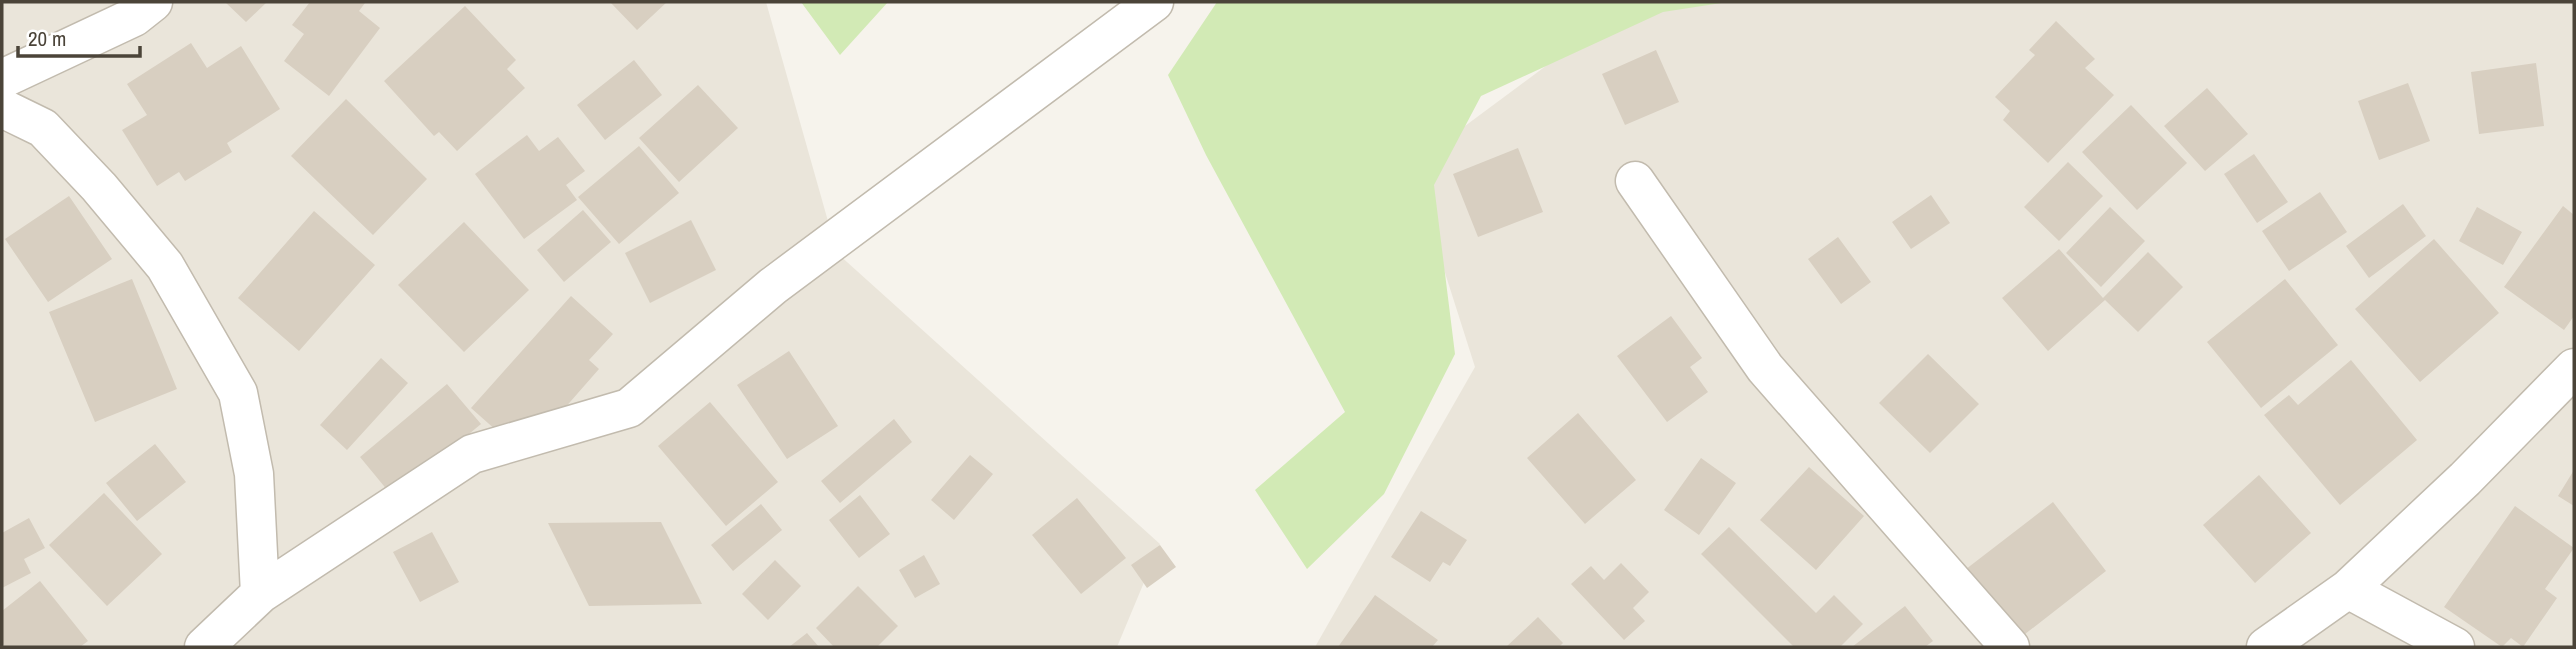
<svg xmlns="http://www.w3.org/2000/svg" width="2576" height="649" font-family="'Archivo Narrow',sans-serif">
<rect width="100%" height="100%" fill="#f6f3ec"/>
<path fill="#eae5da" d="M2 2H766L837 253 1160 544 1117 647H2Z
M1632 2H2574V647H1315L1475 367 1411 166Z"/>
<path fill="#d2eab5" d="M801 2H888L840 55Z
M1217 2H1728L1663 12 1481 96 1434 185 1455 354 1384 494 1307 569 1255 490 1345 412 1206 155 1168 75Z"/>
<path fill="#d8cfc1" d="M225 2H267L246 22Z
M310 2H363L365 3 359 11 380 28 329 96 284 61 304 34 292 25Z
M613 2H667L637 30 611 3Z
M465 6 516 60 507 69 525 88 457 151 439 132 434 136 384 81Z
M2056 21 2095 59 2085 68 2114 95 2048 163 2003 120 2010 111 1995 97 2035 55 2029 50Z
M191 43 207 68 241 46 280 109 227 143 232 152 185 181 179 172 157 186 122 130 147 115 127 84Z
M1656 50 1679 102 1625 125 1602 74Z
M634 60 662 95 605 140 577 105Z
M2536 63 2544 126 2479 134 2471 72Z
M2408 83 2430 141 2379 160 2358 101Z
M698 85 738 128 679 182 639 138Z
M2207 88 2248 134 2205 171 2164 126Z
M346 99 427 179 373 235 291 156Z
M2131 105 2187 163 2137 210 2082 152Z
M527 135 539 151 558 137 585 171 566 185 577 200 524 239 475 174Z
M639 146 679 193 619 244 578 197Z
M1518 148 1543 212 1478 237 1453 174Z
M2254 154 2288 202 2257 223 2224 174Z
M2068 162 2103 196 2059 241 2024 207Z
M2320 192 2347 232 2289 271 2262 231Z
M1931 195 1950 223 1911 249 1892 222Z
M69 196 112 259 48 302 5 239Z
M2403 204 2426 236 2369 278 2346 246Z
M2563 206 2574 215V316L2564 330 2504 287Z
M2110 207 2145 241 2101 287 2066 253Z
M2477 207 2522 232 2503 265 2459 241Z
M583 210 611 242 564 282 537 250Z
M314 211 375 265 299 351 238 298Z
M691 220 716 270 650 303 625 253Z
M464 222 529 290 464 352 398 285Z
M1838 237 1871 282 1841 304 1808 259Z
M2434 239 2499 313 2420 382 2355 309Z
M2059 249 2103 298 2148 252 2183 287 2138 332 2105 300 2048 351 2002 298Z
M132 279 177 389 95 422 49 312Z
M2285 279 2338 345 2261 408 2207 342Z
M571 296 613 334 589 360 599 369 542 434 514 446 471 408Z
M1671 316 1702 358 1690 367 1708 392 1667 422 1617 356Z
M789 351 838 426 787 459 737 385Z
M1928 354 1979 404 1930 453 1879 403Z
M381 358 408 383 347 450 320 425Z
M2351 360 2417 440 2340 505 2264 415 2289 395 2298 405Z
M447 384 481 424 393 497 360 457Z
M710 402 778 482 726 526 658 446Z
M1578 413 1636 480 1585 524 1527 458Z
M894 419 912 442 840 503 821 481Z
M155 444 186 482 137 521 106 483Z
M970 455 993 474 954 520 931 500Z
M1701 458 1736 483 1699 535 1664 510Z
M1809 467 1864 516 1816 570 1760 520Z
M2574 470V506L2558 496Z
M2259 475 2311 533 2255 583 2203 525Z
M104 493 162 554 107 606 49 545Z
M860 495 890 534 859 558 829 520Z
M1077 498 1126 558 1081 594 1032 535Z
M2053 502 2106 571 2011 645 1957 576Z
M761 504 782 530 733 571 711 545Z
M2515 506 2574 548 2545 589 2557 598 2523 647 2511 638 2502 647 2444 607Z
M1421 511 1467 540 1450 566 1443 562 1430 582 1391 557Z
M29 518 45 548 24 559 31 573 2 588V533Z
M661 522 702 604 589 606 548 523Z
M1729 527 1816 613 1834 595 1863 624 1840 647H1794L1701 554Z
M432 532 459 582 420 602 393 552Z
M1160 545 1176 567 1147 588 1131 565Z
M924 555 940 584 915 598 899 570Z
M775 560 801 586 768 620 742 594Z
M1621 563 1649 592 1633 608 1645 621 1624 640 1571 584 1591 566 1604 580Z
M40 581 88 641 80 647H5L2 643V611Z
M858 586 898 626 877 647H834L816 628Z
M1375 595 1438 640 1432 647H1338Z
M1905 606 1933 641 1925 647H1852Z
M1538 617 1563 643 1559 647H1506Z
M807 633 819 647H789Z"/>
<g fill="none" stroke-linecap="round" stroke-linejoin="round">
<defs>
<path id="minor" d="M2 79 134 17 153 2
M2 108 43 128 99 187 165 266 238 393 254 474 260 594
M1635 181 1765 368 2010 647
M2348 589 2455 647
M204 647 260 594 472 454 629 408 773 286 1154 2
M2266 647 2348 589 2465 479 2574 368"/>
</defs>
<use href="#minor" stroke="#c2bbae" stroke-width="41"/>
<use href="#minor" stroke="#fff" stroke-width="38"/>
</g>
<rect width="2576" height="649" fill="none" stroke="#4b4439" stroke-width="7"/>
<path d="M18 46v10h122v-10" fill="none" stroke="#4b4439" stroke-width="3.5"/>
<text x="28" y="46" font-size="21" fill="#4b4439" stroke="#ffffff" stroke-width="5" paint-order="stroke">20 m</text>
</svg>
